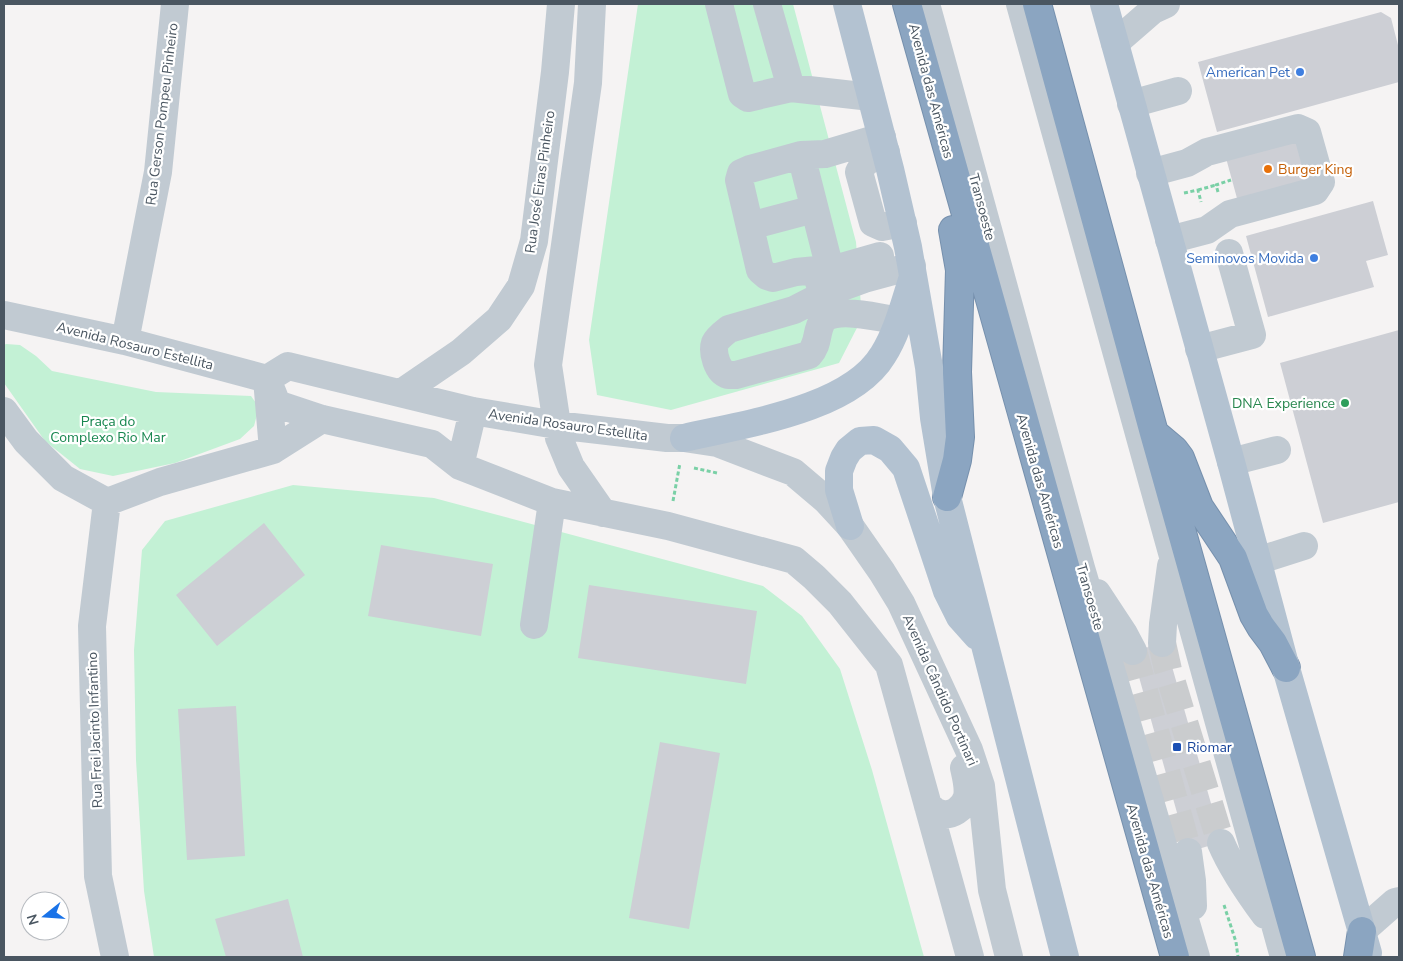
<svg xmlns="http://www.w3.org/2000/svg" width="1403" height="961" font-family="'Nunito Sans',sans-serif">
<rect width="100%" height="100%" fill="#f5f3f3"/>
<path fill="#c3f1d5" d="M638 4H793L856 242 862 318 839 363 671 410 597 395 589 340Z
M6 344 20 345 36 356 52 371 156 392 251 396 259 407 254 426 240 439 175 463 113 476 80 469 45 441 4 383V345Z
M293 485 434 498 763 586 802 616 840 669 872 770 924 957H154L144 891 136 760 134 650 142 550 165 521Z"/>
<path fill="#cdcfd5" d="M1381 12 1391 18 1399 49V82L1217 132 1198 62Z
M1298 138 1311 182 1238 202 1226 158Z
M1373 201 1388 255 1366 261 1374 287 1268 317 1246 236Z
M1399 330V502L1323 523 1280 363Z
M264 523 305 575 217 646 176 595Z
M381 545 493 564 481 636 368 616Z
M589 585 757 611 746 684 578 658Z
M1165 642 1222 842 1188 852 1132 652Z
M236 706 245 856 187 860 178 709Z
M660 742 720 753 689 929 629 918Z
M288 899 303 957H226L215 919Z"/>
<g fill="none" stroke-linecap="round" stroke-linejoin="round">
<path stroke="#caccce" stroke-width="28" stroke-dasharray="28 14" stroke-linecap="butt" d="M1162 643 1168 670 1221 843
M1133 651 1188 852"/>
<defs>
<path id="highway" d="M907 4 1175 957
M1037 4 1154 433 1301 957
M1155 434 1174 450 1180 458 1199 507 1233 558 1254 615 1261 627 1273 643 1286 668
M947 497 957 460 960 437 957 372 960 270 953 230
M1358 957 1362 931"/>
</defs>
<use href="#highway" stroke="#7690ad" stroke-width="30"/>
<path stroke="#7ad0a6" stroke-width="3" stroke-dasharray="4 2.5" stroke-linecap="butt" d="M1198 190 1216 185
M1218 192 1216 185 1231 180
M1184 193 1198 190 1201 202
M694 468 717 473
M673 501 680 463
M1224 905 1236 942 1238 957"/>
<path stroke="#c1cad2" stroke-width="28" d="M592 4 588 83 548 365 559 438 571 467 603 513
M719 4 742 94 748 98 791 88
M767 4 791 88 871 97
M926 4 1081 568 1196 957
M1020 4 1284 957
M1115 43 1153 10 1166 4
M1131 104 1178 91
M886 152 865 162 859 172 873 223 882 227 903 223
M801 155 830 269 819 282
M1150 173 1187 163 1207 152 1298 128 1307 132 1321 182 1315 191 1230 214 1207 230 1169 240
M750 226 814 209
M880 256 838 268 796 272 773 278 767 276 760 270 739 180 741 173 750 169 801 155 825 154 882 137
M4 315 125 341 267 379 273 450
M899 321C883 318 834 306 823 320 815 332 820 343 809 355L736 375C735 375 729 375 728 375 717 372 712 352 715 343 718 337 724 333 729 329L794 310 831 291 864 279 912 266
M125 341 158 172 175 4
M1199 349 1252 335 1229 253
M401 393 461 352 499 319 521 286 534 241 555 72 561 4
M4 411 26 441 63 478 107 502 160 482 273 450 322 419
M1231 462 1277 450
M460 466 473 411
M107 502 92 626 98 876 115 957
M1257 561 1304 546
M1097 593 1124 634 1133 651
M534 625 552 502
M1162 643 1163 624 1171 566
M928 806C931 808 935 812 939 813 951 818 964 808 967 797 969 788 966 777 964 768
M1221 843C1232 869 1248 892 1265 915
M1188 852 1192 881 1193 906
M1362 931 1395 902 1399 901
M970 957 889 665 840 603 814 577 794 560 668 526 552 502 460 466 432 444 322 419 277 404 267 379 288 366 473 411 556 425 667 438H684L717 443 793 472 826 500 850 526 882 572 901 603 969 750 981 786 992 890 1009 957"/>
<path stroke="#b3c2d1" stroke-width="28" d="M847 4 890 169 908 247 929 367 934 418 947 497 1065 957
M1104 4 1231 462 1286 668 1368 953
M684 438C743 424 850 410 883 355 897 333 904 305 912 280
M850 526 839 490V471L844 458 849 450 860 441 874 440 890 449 906 468 947 591 960 617 977 636"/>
<use href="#highway" stroke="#8ba5c1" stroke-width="28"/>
</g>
<g fill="#3f7fe0" stroke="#fff" stroke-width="2">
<circle cx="1300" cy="72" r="5"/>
<circle cx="1314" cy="258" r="5"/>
</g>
<circle fill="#e8710a" stroke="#fff" stroke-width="2" cx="1268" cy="169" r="5"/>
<circle fill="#2e9e5b" stroke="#fff" stroke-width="2" cx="1345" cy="403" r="5"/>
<rect fill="#1a4fb4" stroke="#fff" stroke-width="2" x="1172" y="742" width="10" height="10" rx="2.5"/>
<g text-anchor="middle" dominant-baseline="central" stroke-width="4.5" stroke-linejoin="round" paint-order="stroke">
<g font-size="14" fill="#366cbe" stroke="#fff" text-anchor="end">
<text x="1290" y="72">American Pet</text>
<text x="1304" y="258">Seminovos Movida</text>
</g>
<g font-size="14" fill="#4a5661" stroke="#fff">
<text transform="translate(931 91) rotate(75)">Avenida das Américas</text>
<text transform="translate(162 114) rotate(-83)">Rua Gerson Pompeu Pinheiro</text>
<text transform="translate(540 182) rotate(-82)">Rua José Eiras Pinheiro</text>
<text transform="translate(982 207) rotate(75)">Transoeste</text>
<text transform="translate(135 346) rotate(14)">Avenida Rosauro Estellita</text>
<text transform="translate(568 425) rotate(8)">Avenida Rosauro Estellita</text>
<text transform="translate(1040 481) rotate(74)">Avenida das Américas</text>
<text transform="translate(1090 597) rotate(74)">Transoeste</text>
<text transform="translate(940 690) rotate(66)">Avenida Cândido Portinari</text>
<text transform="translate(95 730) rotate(-92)">Rua Frei Jacinto Infantino</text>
<text transform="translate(1150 871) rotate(74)">Avenida das Américas</text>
</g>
<g font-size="14" fill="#c56008" stroke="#fff" text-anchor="start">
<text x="1278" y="169">Burger King</text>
</g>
<g font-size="14" fill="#27864d" stroke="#fff" text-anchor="end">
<text x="1335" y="403">DNA Experience</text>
</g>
<g font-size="14" fill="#17864f" stroke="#fff">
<text x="108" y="421">Praça do<tspan x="108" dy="16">Complexo Rio Mar</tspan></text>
</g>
<g font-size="14" fill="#164399" stroke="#fff" text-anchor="start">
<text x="1187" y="747">Riomar</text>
</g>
</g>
<rect width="1403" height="961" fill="none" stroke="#4a5661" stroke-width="10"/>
<g transform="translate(45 916) rotate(253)"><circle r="24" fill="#ffffff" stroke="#b7bbc0"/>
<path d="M0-4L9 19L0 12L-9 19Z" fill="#1a73e8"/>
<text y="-8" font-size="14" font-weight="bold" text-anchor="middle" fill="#4a5661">N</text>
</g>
</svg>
